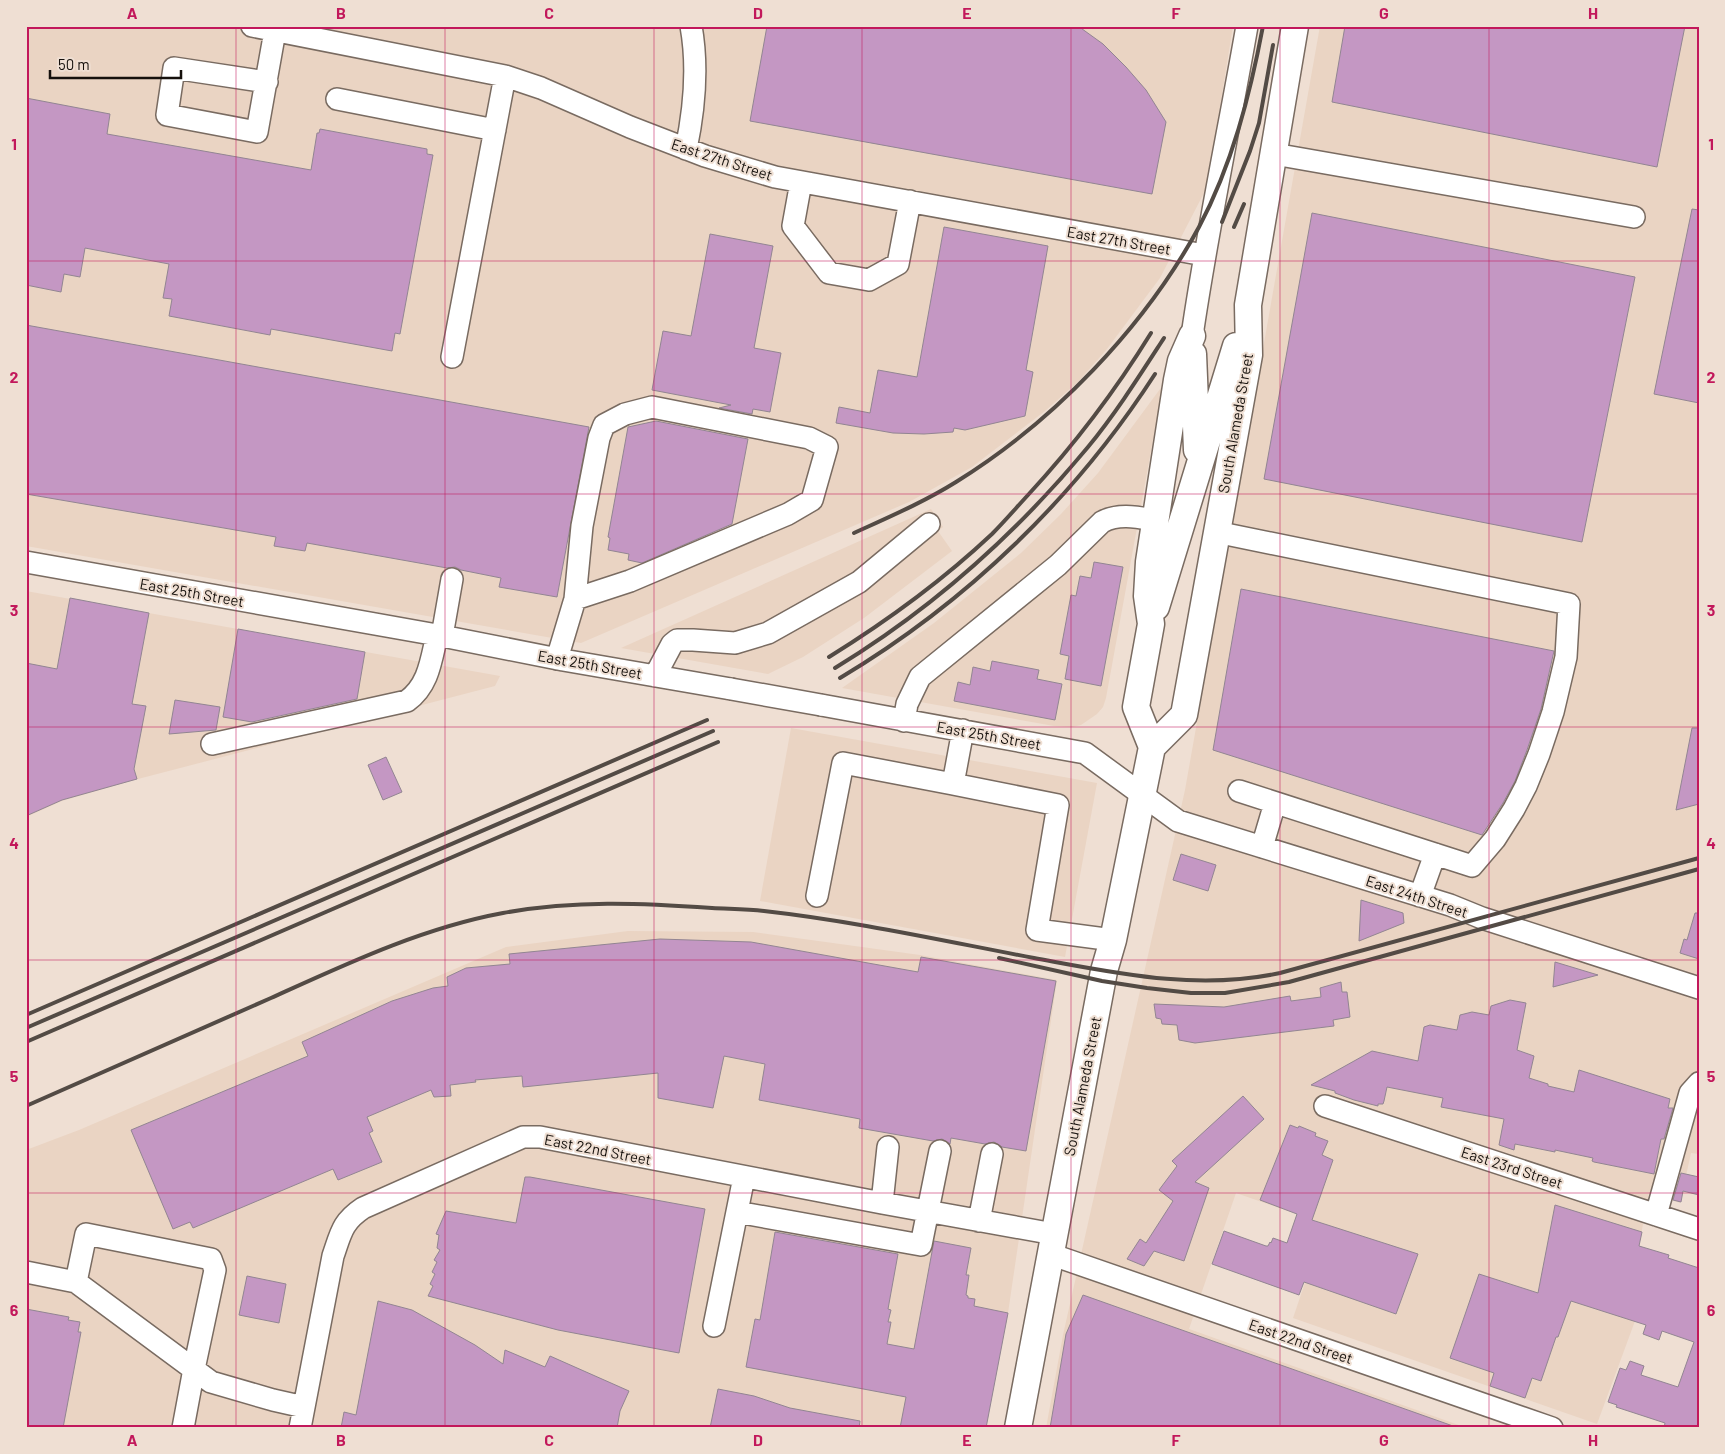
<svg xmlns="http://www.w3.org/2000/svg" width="1725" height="1454" font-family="Barlow,sans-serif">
<rect width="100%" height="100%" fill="#efdfd3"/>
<path fill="#ead4c3" d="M26 26H1233L1207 187 1160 278 1107 349 1078 382 1045 411 972 467 909 502 581 643 26 546Z
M1320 26H1699V1154L1691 1153 1680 1203 1649 1193 1625 1318 1635 1321 1597 1424 1293 1318 1325 1224 1236 1193 1189 1329 1467 1428H1046L1063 1335 1185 790Z
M1163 385 1106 698 1103 707 1097 714 1081 725 1072 727 1054 726 842 688 934 623 1021 553 1061 514 1098 473Z
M931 509 943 527 938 531 952 551 864 618 803 657 768 674 621 648Z
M26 591 500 676 495 686 138 779 62 801 26 817Z
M791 728 1097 783 1065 957 760 901Z
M628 931 753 932 920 955 1057 980 1008 1313 986 1428H26V1150L79 1130 506 947Z"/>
<path fill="#c497c3" stroke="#928592" d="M767 26H1078L1103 44 1126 67 1146 90 1166 122 1152 194 750 121Z
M1345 26H1685L1657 167 1332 102Z
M26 98 110 114 107 134 311 170 317 133H319L320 129 427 149V154L433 155 400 334 395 333 392 351 271 329 270 335 169 316 172 299 163 298 169 264 85 248 80 277 64 274 61 292 26 285Z
M1692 209 1699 210V403L1654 394Z
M1312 213 1635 277 1582 542 1264 479Z
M944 227 1048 246 1026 370 1033 372 1025 416 965 430 954 428 953 432 924 434 893 433 836 423 839 407 870 413 878 370 917 377Z
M710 234 773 246 754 348 781 353 770 412 753 409 752 414 719 408 731 405 652 390 663 331 691 336Z
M26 325 589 427 557 597 499 587 501 578 461 570 455 567 447 568 307 543 305 551 274 546 276 537 26 494Z
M656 421 748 439 732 524 642 563 628 560 629 554 608 550 610 538 608 537 628 427Z
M1094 562 1123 567 1101 686 1065 679 1069 656 1060 654 1071 595 1076 596 1080 576 1091 578Z
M1241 589 1554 651 1541 709 1527 750 1515 781 1503 803 1482 835 1213 750Z
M70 598 149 613 132 704 146 706 134 769 137 779 62 800 26 816V663L57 669Z
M238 629 365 652 357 699 252 722 223 717Z
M992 661 1039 670 1037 679 1062 684 1055 720 954 701 958 682 970 685 973 667 990 671Z
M175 700 220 707 216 730 169 734Z
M1692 728H1699V804L1676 810Z
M386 757 402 792 383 800 368 765Z
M1181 854 1216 865 1208 891 1173 880Z
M1361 900 1403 913 1404 923 1359 941Z
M1695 913H1699V959L1680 953 1684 939 1687 940Z
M660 939 751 942 918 972 921 957 1056 981 1026 1151 1002 1147 994 1142 985 1144 951 1138 950 1144 942 1139 933 1141 859 1128 860 1119 759 1100 765 1064 724 1056 713 1108 658 1098V1073L523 1087 522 1076 475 1080 476 1082 450 1085 451 1096 434 1097 431 1090 367 1117 373 1131 369 1133 382 1162 338 1180 333 1169 193 1228 190 1222 173 1229 131 1130 308 1056 302 1042 392 1001 433 988 448 986 447 977 466 968 510 964 509 954Z
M1555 962 1598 975 1553 987Z
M1341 982 1342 992H1347L1350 1017 1333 1020 1334 1026 1195 1043 1179 1040 1177 1025 1162 1024 1161 1019 1156 1018 1154 1004 1224 1007 1290 996 1291 1001 1321 997 1320 988Z
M1510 1000 1526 1003 1517 1050 1534 1056 1529 1078 1548 1084V1086L1574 1092 1579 1070 1670 1099 1668 1108H1673L1664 1139H1661L1654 1174 1594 1162 1592 1161 1593 1158 1555 1150V1152L1515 1144 1514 1150 1499 1145 1504 1119 1441 1107 1443 1098 1387 1087 1384 1101 1383 1104H1378V1106L1354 1100 1335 1093V1091L1311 1085 1372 1051 1418 1061 1424 1027 1430 1025 1457 1030 1460 1015 1472 1012 1489 1015 1491 1006Z
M1243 1096 1264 1119 1195 1182 1209 1188 1184 1261 1154 1251 1144 1266 1127 1259 1140 1239 1146 1243 1173 1201 1159 1190 1177 1166 1172 1161Z
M1290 1125 1298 1128 1299 1126 1316 1133 1315 1136 1328 1141 1322 1155 1333 1160 1312 1220 1418 1254 1396 1314 1304 1282 1299 1295 1212 1264 1224 1231 1266 1246H1268L1270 1242 1271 1243 1273 1238 1287 1243 1297 1214 1260 1200Z
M1681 1173 1699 1177V1195L1683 1191 1681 1202 1673 1200Z
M525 1177H530L705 1209 679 1353 558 1330 428 1296 433 1286 430 1284 435 1274 432 1272 437 1262 434 1260 440 1250 437 1248 439 1235 436 1234 446 1211 516 1223Z
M1555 1205 1642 1232 1639 1246 1669 1255 1668 1258 1699 1268V1428H1664L1665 1423 1616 1407 1617 1405 1608 1402 1620 1368 1626 1370 1630 1361 1644 1366 1641 1375 1678 1387 1694 1342 1662 1331 1659 1340 1643 1334 1646 1325 1571 1301 1558 1337H1556L1541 1381 1532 1378 1525 1398 1490 1386 1494 1373 1450 1358 1479 1274 1538 1293Z
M775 1232 898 1254 888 1309 891 1310 888 1322H891L887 1344 914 1349 934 1241 971 1248 966 1275H969L966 1295 968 1296V1298L975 1299 974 1306 1008 1313 986 1428H900L906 1397 746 1367 755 1319 760 1320Z
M247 1276 286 1284 279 1323 239 1315Z
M1083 1295 1453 1426 1452 1428H1050L1066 1334Z
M378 1301 412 1310 475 1345 503 1364 505 1350 545 1367 550 1356 629 1391 620 1411 617 1428H341L344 1412 356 1415Z
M26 1309 69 1317 68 1320 80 1322 78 1332H81L63 1428H26Z
M718 1389 754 1396 790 1408 860 1421 859 1428H710Z"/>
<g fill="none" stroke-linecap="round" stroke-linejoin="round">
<defs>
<path id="minor" d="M252 26 505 76 541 88 630 127 705 156 775 177 1204 255
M267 82 174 68 167 115 257 132 275 31
M337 99 495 130
M686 149C694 111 698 65 691 26
M1274 154 1634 217
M801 182 793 226 829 273 869 280 898 264 910 201
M1192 336C1207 232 1229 129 1247 26
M452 357 505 76
M1216 532 1569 604 1566 657 1553 712 1539 754 1526 786 1514 809 1495 839 1472 866 1239 791
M26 562 437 635 563 660 731 689
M442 636 452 579
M557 659 575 599 582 526 599 438 604 425 625 414 652 407 809 438 827 447 812 500 788 514 630 581 575 599
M655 676 672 644 677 640H693L735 643 768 633 859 582 929 524
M821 705 1085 753 1178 821 1450 905 1482 918 1699 988
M904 721 907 704 920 677 1058 565 1102 522C1118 513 1137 517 1154 520
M212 744 407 701C429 685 431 660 437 635
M953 784 1058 805 1037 930 1113 940
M1262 847 1275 803
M817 896 843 763 953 784 963 730
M1420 896 1435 854
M1325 1106 1699 1229
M882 1203 888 1147
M737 1212 921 1245 940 1151
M1656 1215 1690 1093 1699 1083
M979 1221 992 1154
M1050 1254 1552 1428
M26 1272 76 1282 211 1382 273 1400 304 1407
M76 1282 86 1234 211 1259 215 1270 194 1369 183 1428
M714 1326 744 1177
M300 1428 333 1256C341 1233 342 1222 363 1208L523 1137H540L882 1203 1054 1234"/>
<path id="major" d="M1193 354 1197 450
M1156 607 1236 346
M1152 747 1136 707 1151 624 1147 596 1149 562 1177 380 1181 361 1192 336
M1018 1428 1104 971 1113 940 1152 747 1184 715 1249 355 1248 305 1295 26"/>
</defs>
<use href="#minor" stroke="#796b61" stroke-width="24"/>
<use href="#major" stroke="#796b61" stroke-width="29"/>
<use href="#minor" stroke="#fff" stroke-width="21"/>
<use href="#major" stroke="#fff" stroke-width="26"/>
<path stroke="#534b45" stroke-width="4" d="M1222 222 1250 151 1259 123 1273 45
M1234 227 1244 204
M854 533C889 517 924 502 956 482 1053 422 1144 328 1199 227 1232 165 1250 95 1263 26
M829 657C887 621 942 581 992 534 1004 522 1016 508 1028 495 1076 443 1114 393 1151 333
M835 668C932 609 1016 534 1088 447 1116 413 1140 375 1164 338
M840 678C967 602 1075 498 1155 374
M999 958 1102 981 1147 988 1191 993H1225L1289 982 1699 869
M26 1015 707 720
M26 1028 713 731
M26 1042 718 742
M26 1106C108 1070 190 1034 271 998 346 964 422 928 503 913 574 900 641 903 712 908 729 909 746 909 764 911 854 921 944 941 1034 958 1116 973 1197 991 1280 973L1699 858"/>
<defs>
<path id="minor-bridge" d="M731 689 821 705"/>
</defs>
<use href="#minor-bridge" stroke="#796b61" stroke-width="24" stroke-linecap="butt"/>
<use href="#minor-bridge" stroke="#fff" stroke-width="21"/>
</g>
<path fill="none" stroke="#c2185b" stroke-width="1" stroke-opacity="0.55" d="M236 26V1428M445 26V1428M654 26V1428M862 26V1428M1071 26V1428M1280 26V1428M1489 26V1428M26 261H1699M26 494H1699M26 727H1699M26 960H1699M26 1193H1699"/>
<g text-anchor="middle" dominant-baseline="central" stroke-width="4" stroke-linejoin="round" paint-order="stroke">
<g font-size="15" fill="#15100c" stroke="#efdfd3">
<text transform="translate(722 159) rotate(18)">East 27th Street</text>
<text transform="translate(1119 240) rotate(10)">East 27th Street</text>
<text transform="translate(1235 423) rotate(-80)">South Alameda Street</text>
<text transform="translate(192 592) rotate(10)">East 25th Street</text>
<text transform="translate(590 664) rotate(10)">East 25th Street</text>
<text transform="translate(989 735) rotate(10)">East 25th Street</text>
<text transform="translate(1417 896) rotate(18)">East 24th Street</text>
<text transform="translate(1082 1086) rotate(-79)">South Alameda Street</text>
<text transform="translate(598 1149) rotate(11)">East 22nd Street</text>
<text transform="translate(1512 1167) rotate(18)">East 23rd Street</text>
<text transform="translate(1301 1341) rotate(19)">East 22nd Street</text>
</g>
</g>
<rect width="1725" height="1454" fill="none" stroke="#efdfd3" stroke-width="55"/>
<path d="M50 70v8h131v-8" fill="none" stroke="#15100c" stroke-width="2.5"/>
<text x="58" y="70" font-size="15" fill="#15100c" stroke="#efdfd3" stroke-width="4" paint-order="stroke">50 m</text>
<rect x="28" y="28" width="1670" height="1398" fill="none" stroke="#c2185b" stroke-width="2"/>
<g font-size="16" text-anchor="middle" font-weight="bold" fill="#c2185b">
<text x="132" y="19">A</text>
<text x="341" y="19">B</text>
<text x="549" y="19">C</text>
<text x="758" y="19">D</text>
<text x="967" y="19">E</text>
<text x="1176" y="19">F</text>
<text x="1384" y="19">G</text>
<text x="1593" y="19">H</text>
<text x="14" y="150">1</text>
<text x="1711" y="150">1</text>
<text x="14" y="383">2</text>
<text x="1711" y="383">2</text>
<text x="14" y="616">3</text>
<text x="1711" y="616">3</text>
<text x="14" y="849">4</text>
<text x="1711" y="849">4</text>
<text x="14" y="1082">5</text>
<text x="1711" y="1082">5</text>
<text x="14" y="1316">6</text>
<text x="1711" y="1316">6</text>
<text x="132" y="1446">A</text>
<text x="341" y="1446">B</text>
<text x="549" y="1446">C</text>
<text x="758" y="1446">D</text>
<text x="967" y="1446">E</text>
<text x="1176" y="1446">F</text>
<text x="1384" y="1446">G</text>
<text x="1593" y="1446">H</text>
</g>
</svg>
